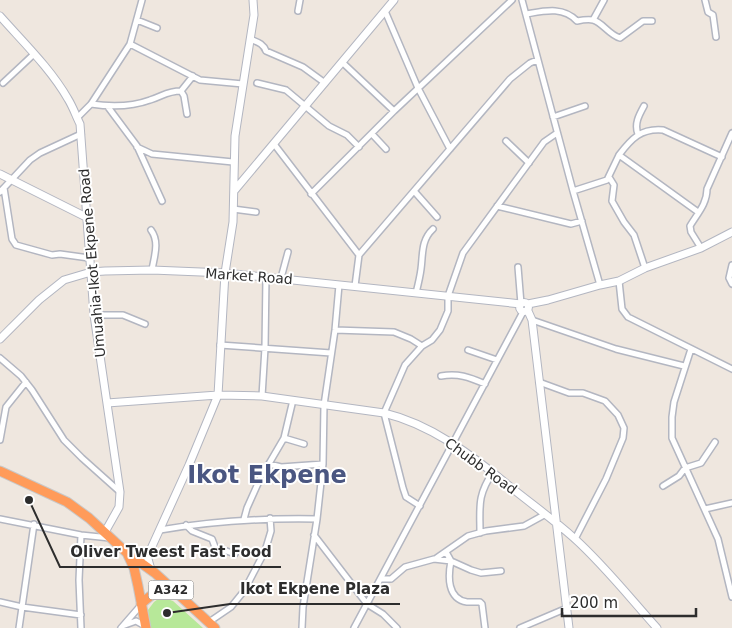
<svg xmlns="http://www.w3.org/2000/svg" width="732" height="628" font-family="'DejaVu Sans',sans-serif">
<rect width="100%" height="100%" fill="#efe7df"/>
<path fill="#b7e899" d="M161 597 173 601 203 628H150L148 610 154 602Z"/>
<g fill="none" stroke-linecap="round" stroke-linejoin="round">
<defs>
<path id="street" d="M522 0 573 191 600 285
M705 0 708 12 713 15 716 37
M298 11 300 0
M385 11 418 88 450 149
M526 14C544 11 563 6 577 21 582 20 588 19 593 20 602 22 609 35 620 38L643 21H652
M137 20 157 28
M593 20 604 0
M250 39C257 42 263 43 266 51L303 67 325 83
M130 44 200 80 243 84
M343 63 394 111
M3 83 34 54
M257 83 286 90 329 126 347 135 359 147
M181 91 193 76
M91 104C111 107 131 107 150 100 163 96 167 91 181 91L184 96 187 114
M108 107 137 146 162 201
M553 117 585 106
M77 118 91 104 130 44 142 0
M372 134 386 149
M638 134C634 124 639 115 644 106
M506 141 529 163
M274 144 359 255
M137 147 152 154 233 162
M619 155C631 139 641 128 663 130L722 157
M609 177 614 185 612 201 624 222 634 235 645 268
M4 188 12 239 16 245 52 255 60 254 89 258
M414 191 437 217
M573 191 607 180 619 155 698 212
M0 192 30 160 40 153 81 134
M311 194 394 111 512 0
M497 206 571 224 582 221
M233 209 256 212
M151 230C160 242 154 257 152 270
M701 248 691 232 690 226C697 214 707 204 707 189L732 133
M732 265 729 278 732 284
M518 267 521 304
M281 278 288 252
M619 281 622 309 628 317 732 369
M355 286 359 255 510 79 530 63 537 60
M416 293C418 285 420 277 421 269 423 254 421 240 433 229
M94 315H123L145 324
M532 320 616 349 684 366
M335 330 394 332 411 339 422 346
M220 345 331 353
M691 349 674 402 672 417V438L718 539 732 597
M468 350 497 360
M0 358 21 376 32 390 64 440 82 458 120 492
M441 376C458 373 469 377 485 384
M539 382 569 393H583L605 401 618 415 624 428 623 438 606 479 575 539
M262 396 265 348 266 277
M284 438 304 444
M0 440 6 407 26 382
M269 464 281 467 323 464
M663 486 679 476 685 468 701 463 715 442
M420 506 406 497 403 488 384 413 405 365 422 346 432 340 440 330 448 311V296L463 253 544 142 557 133
M705 509 732 503
M0 519 81 535 110 538
M244 519 247 508 260 479 284 438 293 400
M186 525 192 531 212 539 215 547 235 554
M160 530C213 521 263 518 317 519
M480 533C480 506 477 496 493 472
M314 535 367 604 383 614 397 628
M446 552 451 561C448 576 447 599 467 602 471 602 476 602 480 602L482 604 485 628
M435 559 468 536 486 531 524 526 544 515
M381 579H391L405 567 434 559 451 561 471 570 481 573 501 571
M0 602 22 607 81 615
M209 622 231 607 244 591 265 551 271 531 270 518
M125 625 136 621 145 626
M19 628 34 524
M81 628 79 580 81 535
M121 628 141 605
M302 628 303 607 317 519 323 464 324 405 335 330 339 285
M354 628 523 312
M520 628 567 608"/>
<path id="secondary" d="M0 16C23 42 51 69 68 99 73 107 76 116 80 124L94 315 120 492 119 507 105 532
M0 174 86 217
M234 191 394 0
M519.5 307a4.5 4.5 0 1 1 9 0a4.5 4.5 0 1 1-9 0Z
M528 304 548 300 600 285 619 281 645 268 701 248 732 232
M528 311 532 320 569 628
M0 339 39 300 64 280 91 272 105 271 152 270 225 273 521 304
M107 403 218 395 262 396 384 413C430 424 472 455 508 485 530 503 553 519 574 538 604 565 630 598 657 628
M151 570 148 559 149 553 189 465 218 395 225 273 233 222 235 136 254 15 253 0"/>
<path id="highway" d="M0 471 67 502 89 518 127 553 155 573 215 628
M127 553 134 568 138 586 146 628
M141 604C151 595 159 587 173 592"/>
</defs>
<use href="#street" stroke="#b3b6c1" stroke-width="8"/>
<use href="#secondary" stroke="#b3b6c1" stroke-width="9"/>
<use href="#highway" stroke="#c8c8c8" stroke-width="11"/>
<use href="#street" stroke="#fff" stroke-width="5"/>
<use href="#secondary" stroke="#fff" stroke-width="7"/>
<use href="#highway" stroke="#ff9b5a" stroke-width="9"/>
</g>
<g text-anchor="middle" dominant-baseline="central" stroke-width="4" stroke-linejoin="round" paint-order="stroke">
<rect fill="#fff" stroke="#6c6c6c" stroke-width="1" x="148.5" y="580.5" width="45" height="19" rx="4"/>
<g font-size="12" font-weight="bold" fill="#2d2d2d">
<text x="171" y="590">A342</text>
</g>
<g font-size="14" fill="#2d2d2d" stroke="#fff">
<text transform="translate(92 263) rotate(-95)">Umuahia-Ikot Ekpene Road</text>
<text transform="translate(249 276) rotate(4)">Market Road</text>
<text transform="translate(481 466) rotate(36)">Chubb Road</text>
</g>
<g font-size="24" font-weight="bold" fill="#4a5681" stroke="#fff">
<text x="267" y="475">Ikot Ekpene</text>
</g>
</g>
<path fill="none" stroke="#2d2d2d" stroke-width="2" d="M29 500L60 567H281M167 613L230 604H400"/>
<g fill="#2d2d2d" stroke="#fff" stroke-width="2">
<circle cx="29" cy="500" r="5"/>
<circle cx="167" cy="613" r="5"/>
</g>
<g font-size="15" text-anchor="middle" font-weight="bold" fill="#2d2d2d" stroke="#fff" stroke-width="4" stroke-linejoin="round" paint-order="stroke">
<text x="171" y="557">Oliver Tweest Fast Food</text>
<text x="315" y="594">Ikot Ekpene Plaza</text>
</g>
<path d="M562 608v8h134v-8" fill="none" stroke="#2d2d2d" stroke-width="2.5"/>
<text x="570" y="608" font-size="15" fill="#2d2d2d" stroke="#ffffff" stroke-width="4" paint-order="stroke">200 m</text>
</svg>
